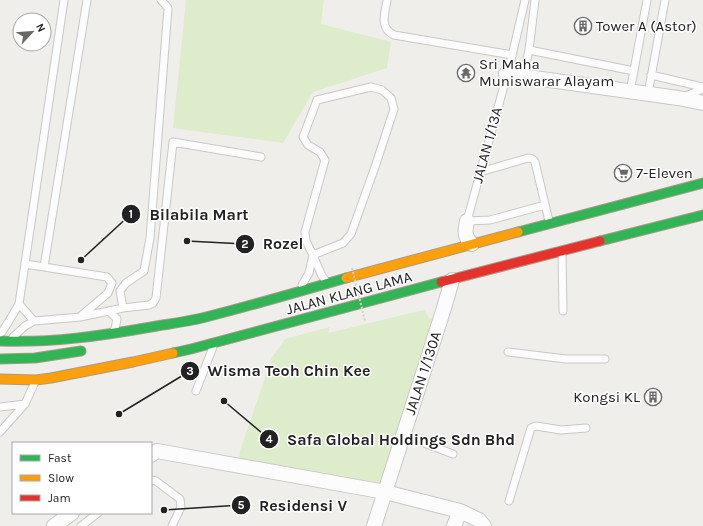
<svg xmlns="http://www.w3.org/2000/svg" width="703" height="526" font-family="Karla,sans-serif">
<rect width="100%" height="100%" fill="#f0eeeb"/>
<path fill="#ddeccb" d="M186 0H324L321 24 391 42 387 68 313 92 283 143 173 128Z
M424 310 429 318H434L383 486 239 462 240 451 272 357 285 339 330 327 328 333Z"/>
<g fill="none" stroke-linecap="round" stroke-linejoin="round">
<defs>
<path id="lane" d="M387 0C385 13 379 28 394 35L512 55
M525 0 511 60 467 221 490 220 545 205
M529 50 634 71
M651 75 703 87
M523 77 529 50 535 0
M371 87 382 90 391 98 394 109 375 167 351 234 343 243 313 255 306 241 305 232 325 160 320 152 308 145 303 137 317 100Z
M630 92 647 0
M648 94 665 0
M683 97 703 89
M480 172 528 158C532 158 533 159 535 162L549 221
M562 253 563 311
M313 255 322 276 326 281
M25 264 44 267
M302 285 309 273 313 255
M19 304 64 0
M123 308 120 291 126 283 144 271 150 238 168 8 161 0
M109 311 117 319 115 329 114 330
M82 315 108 293 112 283 107 277 44 267 87 0
M0 333 2 332 9 321 19 304 34 321
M13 337 25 326 34 321 80 317 123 308 149 305 153 303 156 298 173 142 261 157
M508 352 566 359H605
M196 391 213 347
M0 407 25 404
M0 432 25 404 35 382
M403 435 453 454
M151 480 156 481 180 499 181 507 172 526
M509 501 531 428 536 426 561 430 586 428
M81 526 98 513"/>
<path id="street" d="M506 74 678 98 703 103
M467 221C465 230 464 238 472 244
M452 280 444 308 385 492 460 511 479 520 484 526
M151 455 157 451 385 492 374 526
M54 526 72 513
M454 526 460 511"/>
<path id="fast" d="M518 232 703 183
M600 241 703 215
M0 341C51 343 101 336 151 327 168 324 185 322 202 318 250 306 298 292 346 278
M173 353 191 349 441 282
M0 359 35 358 81 351"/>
<path id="slow" d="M346 278 518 232
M0 379 36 380 51 378 133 362 173 353"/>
<path id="jam" d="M441 282 600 241"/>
</defs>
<use href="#lane" stroke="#c9c8c7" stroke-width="9"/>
<use href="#street" stroke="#c9c8c7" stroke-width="16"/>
<use href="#fast" stroke="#a79c86" stroke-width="11"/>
<use href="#slow" stroke="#a79c86" stroke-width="11"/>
<use href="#jam" stroke="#a79c86" stroke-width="11"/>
<use href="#lane" stroke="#fdfcfc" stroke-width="7"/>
<use href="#street" stroke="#fdfcfc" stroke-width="14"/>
<use href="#fast" stroke="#30b455" stroke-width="9"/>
<use href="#slow" stroke="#ff9f0a" stroke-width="9"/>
<use href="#jam" stroke="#e5322d" stroke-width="9"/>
<path stroke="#dccecd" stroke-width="2" stroke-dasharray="2 2" stroke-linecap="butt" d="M352 268 365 321"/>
</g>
<defs>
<symbol id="building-ring" viewBox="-11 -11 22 22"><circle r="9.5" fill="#fff" stroke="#6a6968" stroke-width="1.5"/><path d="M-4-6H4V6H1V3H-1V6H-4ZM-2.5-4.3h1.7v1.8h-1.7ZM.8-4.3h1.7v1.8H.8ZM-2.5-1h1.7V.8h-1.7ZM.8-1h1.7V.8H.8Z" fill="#6a6968"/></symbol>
<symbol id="temple-ring" viewBox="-11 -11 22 22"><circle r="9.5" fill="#fff" stroke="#6a6968" stroke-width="1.5"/><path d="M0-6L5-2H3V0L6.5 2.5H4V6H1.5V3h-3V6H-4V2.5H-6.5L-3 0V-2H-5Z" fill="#6a6968"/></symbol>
<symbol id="supermarket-ring" viewBox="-11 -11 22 22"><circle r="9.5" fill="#fff" stroke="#6a6968" stroke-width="1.5"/><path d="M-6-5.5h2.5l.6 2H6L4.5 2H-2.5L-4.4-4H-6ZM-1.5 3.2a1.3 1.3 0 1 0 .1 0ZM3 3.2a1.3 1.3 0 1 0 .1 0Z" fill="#6a6968"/></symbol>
</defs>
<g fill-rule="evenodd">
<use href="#building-ring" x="573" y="16" width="20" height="20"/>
<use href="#temple-ring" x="456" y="63" width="20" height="20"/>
<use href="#supermarket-ring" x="613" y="163" width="20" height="20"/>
<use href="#building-ring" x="643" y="387" width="20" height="20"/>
</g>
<g text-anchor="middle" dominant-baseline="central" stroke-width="3" stroke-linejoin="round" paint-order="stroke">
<g font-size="15" fill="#222" stroke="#fff" text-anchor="start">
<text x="596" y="26">Tower A (Astor)</text>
<text x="479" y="64">Sri Maha<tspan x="479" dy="17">Muniswarar Alayam</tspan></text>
<text x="636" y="173">7-Eleven</text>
<text x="640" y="397" text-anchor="end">Kongsi KL</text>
</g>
<g font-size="15" fill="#222" stroke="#fff">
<text transform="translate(487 145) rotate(-75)">JALAN 1/13A</text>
<text transform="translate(349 293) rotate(-15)">JALAN KLANG LAMA</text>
<text transform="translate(423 373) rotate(-72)">JALAN 1/130A</text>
</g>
</g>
<path fill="none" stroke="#222" stroke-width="1.5" d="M81 260L131 214M187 241L245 244M119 414L190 371M224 401L269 439M164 510L241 505"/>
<g fill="#222" stroke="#fff" stroke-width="1.5">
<circle cx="81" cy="260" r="4"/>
<circle cx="187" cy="241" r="4"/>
<circle cx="119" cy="414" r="4"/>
<circle cx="224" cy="401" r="4"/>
<circle cx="164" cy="510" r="4"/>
<circle cx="131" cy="214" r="10"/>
<circle cx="245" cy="244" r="10"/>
<circle cx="190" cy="371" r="10"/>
<circle cx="269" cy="439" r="10"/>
<circle cx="241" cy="505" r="10"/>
</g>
<g font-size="12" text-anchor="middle" font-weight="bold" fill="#fff">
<text x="131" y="218">1</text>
<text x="245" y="248">2</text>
<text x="190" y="375">3</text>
<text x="269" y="443">4</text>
<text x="241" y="509">5</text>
</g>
<g font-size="16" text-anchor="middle" font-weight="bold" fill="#222" stroke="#fff" stroke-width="3" stroke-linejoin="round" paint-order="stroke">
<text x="199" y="220">Bilabila Mart</text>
<text x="283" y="249">Rozel</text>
<text x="289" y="376">Wisma Teoh Chin Kee</text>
<text x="401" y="445">Safa Global Holdings Sdn Bhd</text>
<text x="303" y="511">Residensi V</text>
</g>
<rect x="12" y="442" width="140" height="72" fill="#ffffff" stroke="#a7a7a7"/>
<rect x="20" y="455" width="20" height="6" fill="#30b455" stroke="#a7a7a7"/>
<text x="48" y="462" font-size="12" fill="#222222">Fast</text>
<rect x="20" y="475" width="20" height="6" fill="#ff9f0a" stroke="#a7a7a7"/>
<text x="48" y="482" font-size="12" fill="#222222">Slow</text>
<rect x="20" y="495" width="20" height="6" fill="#e5322d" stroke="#a7a7a7"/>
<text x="48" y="502" font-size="12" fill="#222222">Jam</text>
<g transform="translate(32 32) rotate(64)"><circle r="19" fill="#ffffff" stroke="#a7a7a7"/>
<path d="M0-3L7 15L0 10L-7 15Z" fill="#6a6968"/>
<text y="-6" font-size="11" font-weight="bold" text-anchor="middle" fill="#222222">N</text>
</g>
</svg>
